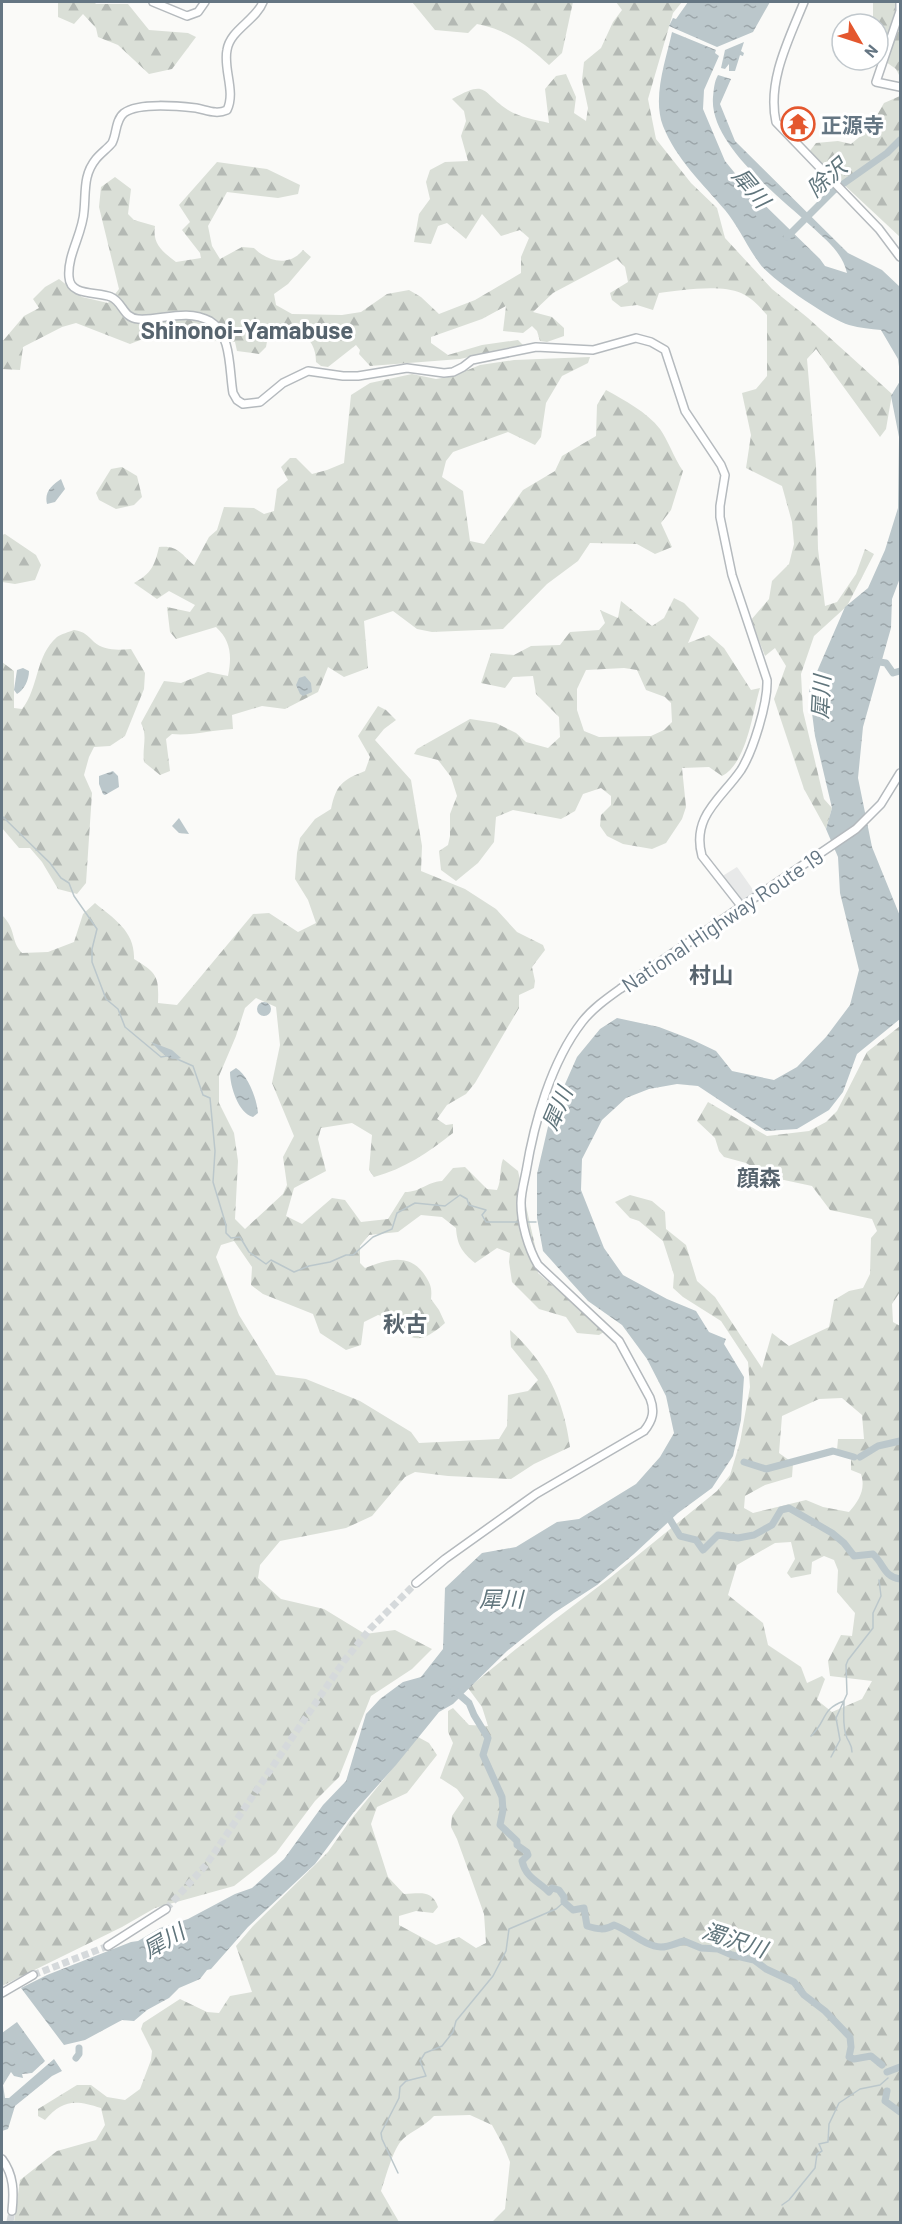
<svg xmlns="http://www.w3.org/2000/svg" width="902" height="2224" font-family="Barlow,'Noto Sans JP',sans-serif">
<defs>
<pattern id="forest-firs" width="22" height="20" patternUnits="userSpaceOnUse" patternTransform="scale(1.5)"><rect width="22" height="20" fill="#dadfd7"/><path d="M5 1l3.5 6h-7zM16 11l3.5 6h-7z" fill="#b4b9b4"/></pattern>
<pattern id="water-ripples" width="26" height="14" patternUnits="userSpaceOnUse" patternTransform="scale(1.5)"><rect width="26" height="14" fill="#bbc7cb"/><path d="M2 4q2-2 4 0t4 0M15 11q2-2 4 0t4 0" fill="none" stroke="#9ca6aa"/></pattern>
</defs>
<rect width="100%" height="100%" fill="#fafaf8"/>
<path fill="#e8e9e9" d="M737 867 756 894 742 904 721 877Z"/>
<path fill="url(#forest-firs)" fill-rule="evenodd" d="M58 2H94L96 4H128L149 30 188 33 196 37 172 69 149 74 118 45 98 37 96 28 83 14 74 24 58 17Z
M412 2H573L562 53 549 65C528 45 505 29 477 24L468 33 435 30Z
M616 2H682L673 13 648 99 656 139 691 183 717 208 725 238 772 289 808 318 892 394 886 429 880 437 816 349 807 359 816 465 818 549 825 606 837 602 856 574 865 549 874 554 847 606 814 636 801 674 803 711 824 799 832 808 826 829 804 789 774 699 786 666 775 648 765 656 751 620 769 599 772 581 789 564 794 544 792 522 782 486 746 468 751 435 742 393 756 389 767 376V315C759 306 752 298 741 293 720 284 682 290 659 293L653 310 637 305 621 307 612 300 610 293 628 282 625 267 617 259 553 293 533 312 552 317 564 328V336L547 342 540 341 537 331 532 326 523 333 503 331 506 306 482 319 431 337V343L448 355 482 345 518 340 523 345 460 359 370 366 359 354 360 350 356 345 328 367 321 366 316 362C316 333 293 329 270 325L266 347 259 354 237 351 235 342 148 337 130 344 76 323 62 327 23 347 20 370 2 369V342L24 316 39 308 33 299 45 287 59 279 82 297 108 303 119 289 99 207 101 187 115 177 131 189 128 214 134 220 155 226C152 244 163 252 176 262L201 258 200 253 182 230 190 222 179 205 217 162 267 169 300 185 298 194 278 198 227 192 208 226 212 246 220 259 242 247 254 248C268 262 289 267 303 250L311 257 288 284 274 294 276 305 292 314 342 315 361 312 387 294 409 290 421 297 439 314 475 300 521 273V257L529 238 520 230 501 236 482 214 466 239 447 223 438 226 431 244 414 242 419 214 430 199 426 182 430 170 445 162 468 161 461 136 466 121 464 111 452 99C488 79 480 91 508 110 519 117 536 120 549 123L545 89 556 76 566 74 576 97 574 113 586 121 588 108 582 80 584 62 601 48 613 22 622 10Z
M873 2H900V77L896 69 886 62 867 69 863 64 864 60H878V24H873Z
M900 96V237L809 152 816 143 838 141 851 144 869 129 884 103Z
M590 357 588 363 562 376 546 403 541 437 535 445 508 432 453 452 446 461 442 477 463 491 470 541 484 544 523 490 555 471 562 456 596 436 597 405 606 390C624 400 647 412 660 429 668 440 674 458 683 471L671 510 661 523 672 547 655 554 637 544 590 543 578 561 547 584 503 629 432 632 417 629 393 611 364 621 368 668 344 677 328 667 318 692 285 709 262 706 232 715 233 729C212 730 192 736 172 734L166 739 170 771 160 775 144 762C142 747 148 736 141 723L164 681 181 683 208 672 228 676C232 656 231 641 216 627L176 639 170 632 167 607 190 612 195 605 169 591 157 599 134 583C151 574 155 565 159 547 178 545 181 554 194 565L209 537 217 530 224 507 254 508 264 514 274 511 277 489 288 480 281 467 290 458H296L312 474 327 470 344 463 351 395 370 383 412 374 436 379 453 376 480 365 514 360Z
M122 467 137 476 142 497 134 505 116 509 99 500 96 493 111 469Z
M5 534 36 555 41 565 35 580 15 584 2 582V535Z
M674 598 684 603 699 618 688 643 709 635 724 648 751 690 760 688C752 714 747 763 722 776L709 767 682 768 686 807 682 819 666 843 652 849 623 844 607 836 600 826 601 815 611 805V796L601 788 583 794 575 811 561 819 513 810 496 817 494 842 478 863 456 881 441 870 439 851 448 845 450 836V814L457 796 451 777 438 760 414 754 417 749 470 719 496 723 516 733 526 742 548 748 560 737 559 717 536 694 533 676 513 677 505 688 481 683 491 653 514 655 531 646 560 645 570 632 599 630 605 623 600 610 618 618 621 601 652 626 664 618ZM624 668 637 670 646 690 665 697 671 703 672 722 664 730 651 736 599 737 584 731 577 710V689L586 670Z
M74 630C85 632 87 635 94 642 104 651 118 650 131 649L145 673 144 689 125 736 110 746 94 747 89 757 84 775 92 793 86 883 77 894 58 889 42 862 30 848H19L2 828V662L14 671V708L22 709C39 688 35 656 57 637 61 634 69 632 74 630Z
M378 706 386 710 396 720 384 729 375 740 411 780 422 846 421 871 465 889 496 909 517 932 543 945 545 950 532 967 535 981 534 988 519 995V1008L475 1083 466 1094 447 1105 437 1119 446 1125 453 1124V1133C429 1152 404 1169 374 1177L369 1170 372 1135 352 1123 321 1128 318 1139 326 1171 294 1188 286 1216 302 1224 332 1198 345 1200 361 1222 388 1219 405 1192C421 1192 426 1182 442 1181L453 1168 465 1167 487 1189 497 1190C502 1179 499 1170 503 1159L518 1171 536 1250 538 1273 592 1319 604 1332 599 1335 577 1333 566 1317 539 1309 512 1282 509 1262 510 1253 497 1248 475 1263C462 1252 457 1245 456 1228L442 1217 421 1215 398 1232 369 1235 360 1246V1263L365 1268C388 1259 411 1252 426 1277 431 1285 432 1289 431 1299L439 1310 445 1323C423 1342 411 1346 394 1319L378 1315 364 1322 361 1345 346 1350 320 1333 313 1314 263 1294 251 1285 252 1267 234 1241 221 1245 216 1257 239 1315 276 1375 306 1379 360 1401 411 1432 419 1443 499 1439 507 1426 508 1395 528 1391 538 1380 511 1347 510 1330C546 1362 564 1400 570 1447L534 1464 511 1479 448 1476 415 1472 405 1477 372 1516 346 1528 280 1541 260 1565 258 1578 281 1599 324 1609 365 1634 395 1630 432 1649 412 1669 371 1696 339 1777 315 1801 276 1853 234 1886 155 1908 122 1927 2 1986V915C17 930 10 940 22 953L48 952 74 942 83 914 95 903C114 919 135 931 134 959 157 973 159 976 158 1003L177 1005 253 914 269 913 298 932 316 923 308 900 295 879 297 853 300 838 315 819 331 809C336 785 342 780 365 771L370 757 358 736ZM256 998 276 1007 280 1045 272 1083 294 1136 283 1157 287 1185 283 1194 245 1229 235 1219 238 1161 234 1133 219 1103V1076L236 1036 245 1008Z
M900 1026V1292L892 1304 893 1322 900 1326V2222H492L505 2209 510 2162 504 2147 492 2125 470 2115 434 2116C425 2126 413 2130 403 2139 393 2148 386 2177 381 2191L399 2222H14L20 2180 57 2151 96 2140 105 2125 101 2108C76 2100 63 2099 45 2120L38 2116V2109L77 2085H91L107 2097 125 2100 140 2089 151 2060 152 2051 141 2029 143 2023 180 1999 207 2012 219 2013 230 1996 252 1992 236 1946 253 1926 328 1852 349 1822 418 1737 429 1743 437 1755 407 1793 377 1807 371 1824 388 1877 404 1894C419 1894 432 1889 438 1907L433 1913 416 1911 399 1916V1925L436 1945 459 1937 476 1948 486 1943 484 1914 457 1839 451 1827 452 1816 464 1798 457 1789 440 1778 453 1743 448 1732V1711L453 1708 469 1725 488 1726 482 1707 468 1688 516 1649 611 1577 717 1491 730 1475 740 1442 750 1387 748 1362 721 1321 683 1297 673 1288 674 1275 663 1241 639 1221 630 1218 615 1202 630 1195 652 1201 665 1212 666 1229 686 1245 697 1281 715 1297 762 1368 772 1333 789 1346 829 1327 834 1300 849 1291 863 1288 870 1274 871 1238 877 1231 872 1219 830 1210 812 1186 770 1177 746 1163 724 1157 719 1151 715 1138 697 1121 708 1102 767 1136 809 1131 826 1122 837 1111 867 1052ZM842 1398 862 1415 864 1439H838L837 1450 851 1459V1470L861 1474C866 1489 859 1501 849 1512L823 1507 806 1500 753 1513 744 1508 745 1496 765 1485 792 1477 793 1463 779 1453 782 1416 819 1399ZM791 1542 795 1559 787 1573 791 1578 811 1574 812 1562 824 1556 834 1560 838 1570 837 1592 855 1613 852 1636 841 1635 828 1661 830 1676 872 1681 862 1699 832 1712 817 1700 825 1679 822 1676 807 1683 801 1667 768 1645 763 1623 728 1595 737 1565 775 1543Z"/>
<path fill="url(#water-ripples)" d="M688 2H770L753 32 717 47 669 26 673 18 676 19Z
M672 32 716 50 715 53 719 56 704 90 703 109 725 161 747 188 820 259 825 266 847 273C842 252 826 240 811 226 779 196 709 144 713 97 714 89 714 82 718 75L731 79 720 104 735 141 848 253 882 270 900 287V374L898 359 881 330C871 329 860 328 849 325 831 320 771 279 760 264 747 247 739 227 725 210 703 184 676 159 663 126 652 97 666 60 672 32Z
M744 42 741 51 744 53 743 56 740 55 735 71H729V64L725 69 721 68 725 50Z
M900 381V578L892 599 891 628 863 727 858 778 872 847 900 916V1019L857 1054 843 1092 829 1110 797 1129 766 1131 698 1086 677 1084 649 1089 626 1098 602 1120 582 1159 581 1190 604 1248 623 1275 667 1299 696 1311 709 1332 726 1339 724 1344 744 1377 741 1420 733 1456 712 1488 678 1513 634 1554 597 1585 554 1613 507 1651 453 1704 439 1712 396 1765 354 1812 315 1864 248 1927 211 1969 207 1970 200 1979 179 1988 169 1998 147 2010 134 2021 122 2020 85 2040 64 2045 21 1988 47 1975 131 1942 138 1941 160 1928 188 1919 235 1894 252 1888 284 1859 323 1805 346 1781 366 1714 380 1699 403 1682 421 1677 443 1649 445 1588 482 1553 516 1547 557 1522 579 1519 636 1484 660 1457 674 1433 666 1396 647 1359 622 1325 588 1301 543 1251 537 1218V1174L550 1118 577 1057 600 1029 617 1018 659 1027 693 1040 716 1051 732 1071 774 1080 797 1067 826 1037 850 1005 859 970 840 893 838 857 826 829 832 808 815 736 809 690 845 607 868 588 885 550 898 508 899 437 891 396Z
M61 479 65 489 55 502 47 504C44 492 52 485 61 479Z
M23 668 29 671C29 680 24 690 17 694L14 690 17 670Z
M305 676 311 683 312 692 303 696 300 694 296 685 299 678Z
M113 771 118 776 119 787 105 795 103 794 99 784V776Z
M179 818 189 834 179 833 172 826Z
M257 1009a7 7 0 1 1 14 0a7 7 0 1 1-14 0Z
M151 1042 172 1050 181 1058C169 1063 159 1050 151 1042Z
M236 1068C248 1075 257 1099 258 1113L253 1117C238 1113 230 1086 230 1072Z
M17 2022 45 2061 32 2073 22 2074 23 2078 14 2076 11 2072 3 2085 5 2098H9L54 2059 62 2071 52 2076 15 2106 8 2129 2 2131V2033Z"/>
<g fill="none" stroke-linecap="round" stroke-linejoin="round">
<path stroke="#bbc7cb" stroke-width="1.5" d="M2 816 50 863 61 878 69 883 74 896 97 929 92 949V962L106 999 118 1009 125 1027 161 1057 167 1056
M177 1059 193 1066 203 1095 210 1098 215 1151 213 1182 226 1225V1233L231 1238 240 1237 249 1252 266 1264 271 1260 294 1272 309 1266 330 1262 346 1255H353L373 1237 392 1229 397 1213 415 1203 445 1206 460 1195 467 1199 469 1205 486 1210 482 1215 486 1222H521
M526 1222H536
M811 1736C827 1721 821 1709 844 1701 844 1712 842 1727 847 1738 850 1744 852 1745 852 1752
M831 1757 840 1740 836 1718 847 1694 846 1665 848 1660 873 1628V1613L881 1596 879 1580
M398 2173 382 2139 381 2133 399 2098 400 2087 406 2081 426 2076 420 2061 425 2053 442 2046 453 2032 456 2021 493 1976 506 1951 509 1929 556 1909 564 1902
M782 2205 789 2200 815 2168 817 2154 822 2151 819 2144 828 2142 829 2124 839 2103 860 2089 880 2085 888 2078"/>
<path stroke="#bbc7cb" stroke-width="7" d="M787 237 833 191 887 153 900 140
M873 661 886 663 893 673 900 671
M860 1457 878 1446 900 1441
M744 1462 766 1469 833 1451 854 1457
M666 1513 680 1536 696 1540 703 1550 718 1535 738 1538 754 1535 772 1525 781 1510 789 1508 832 1533 844 1543 854 1556 873 1554C884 1564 884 1577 900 1579
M454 1690 469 1703 474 1715 488 1738 483 1755 502 1797 503 1810 500 1825 517 1841V1845L527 1852 528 1855 522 1861C526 1878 538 1881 549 1892L552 1888 559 1890 564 1897V1902L573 1910 584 1908 587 1926C597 1929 605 1931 614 1925 629 1930 644 1946 661 1947 669 1947 676 1943 684 1941L701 1948 718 1949 732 1955 754 1960 766 1969 794 1982 804 1995 825 2011 850 2037 851 2047 849 2057 854 2059 871 2056 882 2065
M76 2058 79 2054V2048
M887 2072 900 2067
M887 2091 885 2101 900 2112"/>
<path stroke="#d5d9db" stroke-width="7" stroke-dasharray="7 3.5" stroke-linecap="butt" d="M166 1909 206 1865 344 1661 370 1629 416 1583
M33 1975 108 1946
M10 2222 12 2211"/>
<defs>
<path id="primary" d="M153 2 187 16 198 12 205 2
M263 2C256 20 230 30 227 50 223 69 236 92 227 110 216 115 207 110 196 108 178 106 139 102 124 113 115 120 117 134 112 143 108 148 101 153 96 159 83 175 86 191 84 211 83 233 67 255 69 277 70 297 98 291 111 297 123 302 123 318 138 319 160 321 186 308 210 321 232 334 229 371 233 393L237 400 243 404 260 402 283 383 308 371 343 376H358L407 368 444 373 453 372 463 367 472 360 536 347 593 350 636 338 651 342 665 350 685 411 721 465 725 475 720 506V517L732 575 767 680C768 703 753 751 741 770 722 798 691 816 702 856L742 907
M804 2C789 39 767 81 776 122L879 229 900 257
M900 2V11L876 82 900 87"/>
<path id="trunk" d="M416 1583 445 1559 536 1494 644 1431C653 1420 655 1411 650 1398L619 1341 538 1265C528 1248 521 1223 521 1203 521 1193 524 1182 526 1172 534 1123 551 1062 582 1022 592 1009 606 999 620 989L856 829 881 804 900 773
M108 1946 166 1909
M2 1993 33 1975
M2 2159C14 2175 14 2192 12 2211"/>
</defs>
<use href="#primary" stroke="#b5babe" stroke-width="10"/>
<use href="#trunk" stroke="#b4b9bd" stroke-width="10"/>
<use href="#primary" stroke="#fff" stroke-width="7"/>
<use href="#trunk" stroke="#fff" stroke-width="7"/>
</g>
<defs>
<symbol id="temple-ring" viewBox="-11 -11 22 22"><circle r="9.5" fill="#fff" stroke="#e4572e" stroke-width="1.5"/><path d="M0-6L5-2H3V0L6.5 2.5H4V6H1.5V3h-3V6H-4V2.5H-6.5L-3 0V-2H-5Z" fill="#e4572e"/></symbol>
</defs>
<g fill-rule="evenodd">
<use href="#temple-ring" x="779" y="105" width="38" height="38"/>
</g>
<g text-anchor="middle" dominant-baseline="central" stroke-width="6" stroke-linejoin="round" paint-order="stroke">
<g font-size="21" font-weight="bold" fill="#657683" stroke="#fff" text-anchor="start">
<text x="821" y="124">正源寺</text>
</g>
<g font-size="21" fill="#657683" stroke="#fff">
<text transform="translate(722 920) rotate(-34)">National Highway Route 19</text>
</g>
<g font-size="22" font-style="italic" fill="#60757c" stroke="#fff">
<text transform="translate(826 177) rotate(-41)">除沢</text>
<text transform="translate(752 187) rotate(50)">犀川</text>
<text transform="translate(820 697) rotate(-87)">犀川</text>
<text transform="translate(556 1108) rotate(-67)">犀川</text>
<text x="501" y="1598">犀川</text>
<text transform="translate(735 1939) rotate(18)">濁沢川</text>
<text transform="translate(163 1940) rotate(-30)">犀川</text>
</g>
<g font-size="22" font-weight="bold" fill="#57646e" stroke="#fff">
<text x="711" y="974">村山</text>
<text x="759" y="1177">顔森</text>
<text x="405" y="1323">秋古</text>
</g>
<g font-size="24" font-weight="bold" fill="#57646e" stroke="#fff">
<text x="247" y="329">Shinonoi-Yamabuse</text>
</g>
</g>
<rect width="902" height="2224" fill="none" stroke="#657683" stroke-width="6"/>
<g transform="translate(860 42) rotate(129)"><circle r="28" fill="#ffffff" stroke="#c1c8cd" stroke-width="1.5"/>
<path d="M0-4.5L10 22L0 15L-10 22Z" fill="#e4572e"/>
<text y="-9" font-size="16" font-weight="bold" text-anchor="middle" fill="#657683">N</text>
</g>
</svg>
